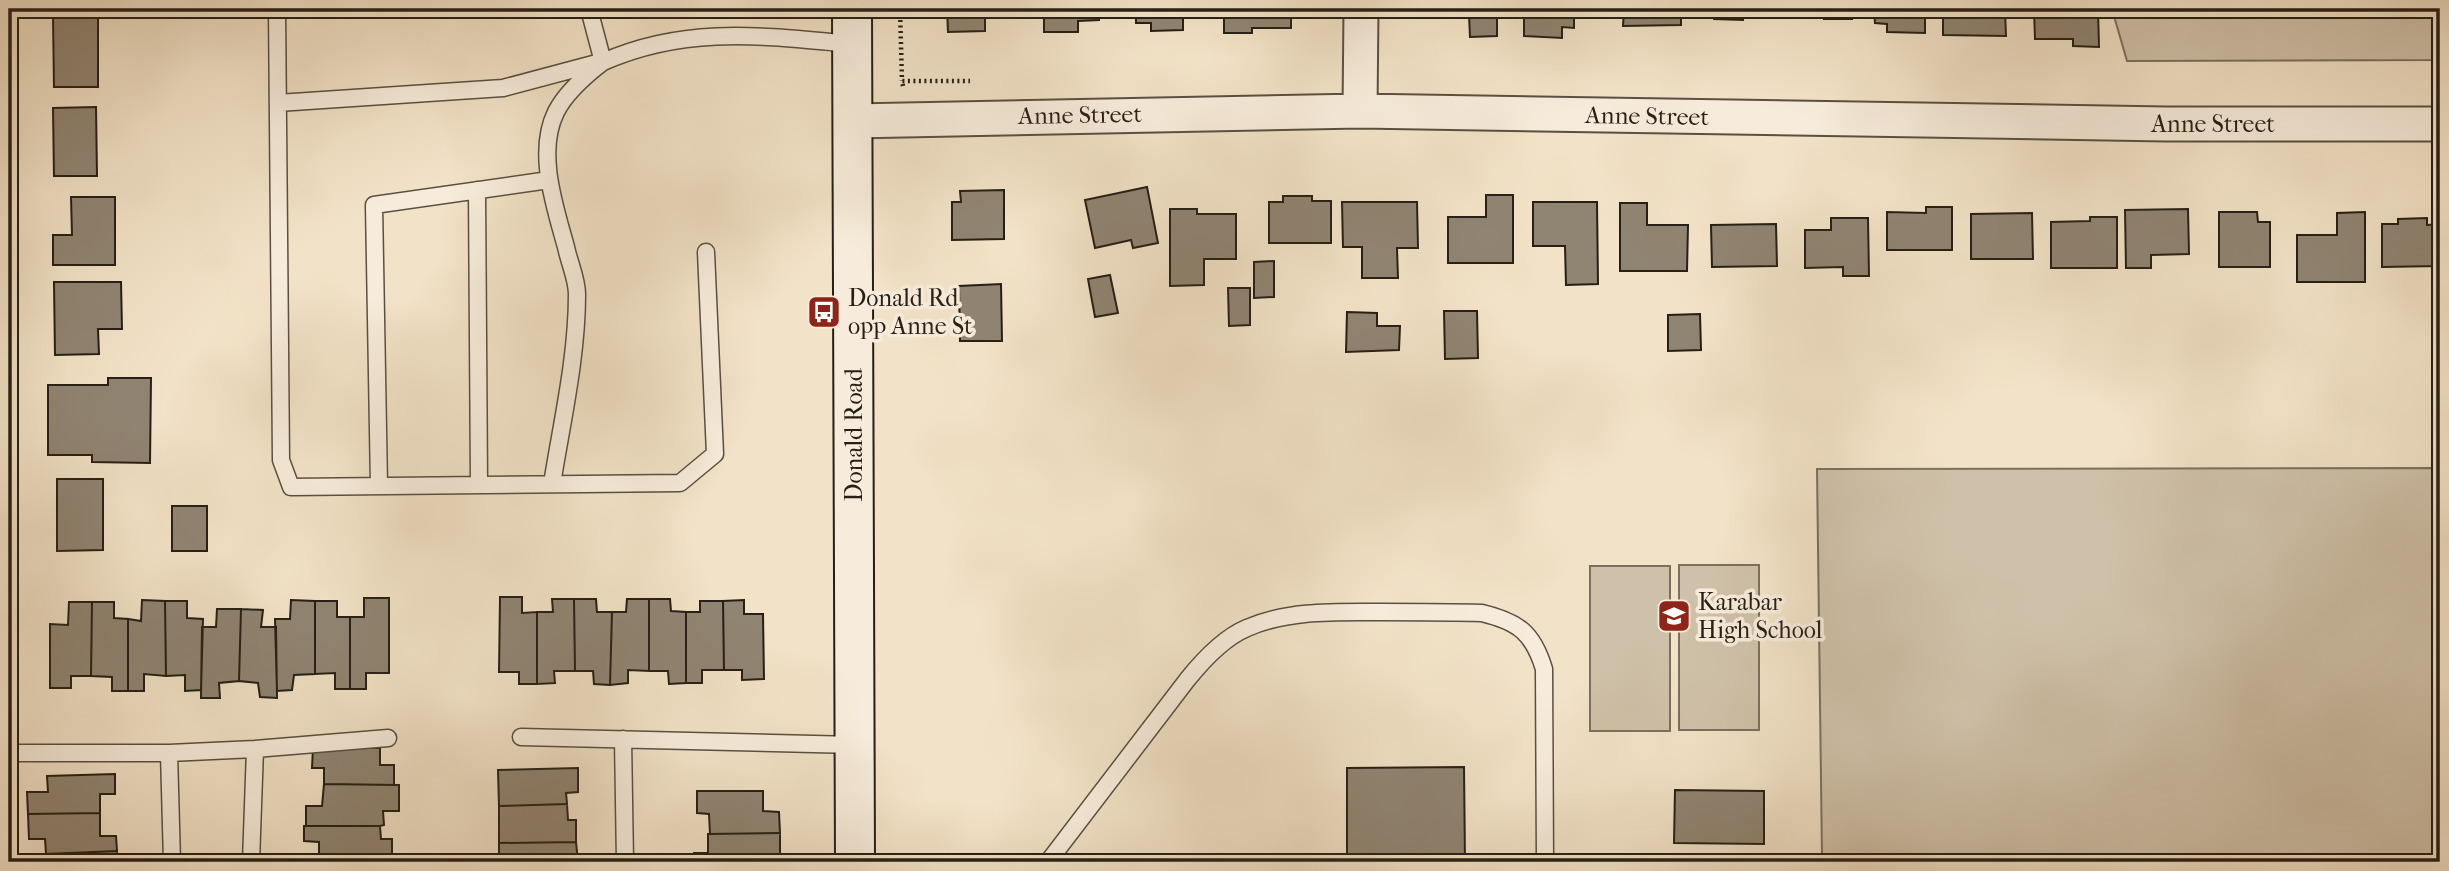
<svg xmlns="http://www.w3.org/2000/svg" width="2449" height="871" font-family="'IM FELL French Canon',serif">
<rect width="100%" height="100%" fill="#f2e2c7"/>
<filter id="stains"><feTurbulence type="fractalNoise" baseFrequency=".00286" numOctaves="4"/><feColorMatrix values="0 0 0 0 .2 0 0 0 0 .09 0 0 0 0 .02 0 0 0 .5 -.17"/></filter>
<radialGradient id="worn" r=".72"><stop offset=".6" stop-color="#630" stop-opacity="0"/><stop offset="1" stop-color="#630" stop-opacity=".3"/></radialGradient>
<path fill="#cfc1a9" stroke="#7a7060" stroke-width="2" d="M2112 9H2440V60L2127 61Z
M2440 468V862H1839L1822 857 1817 469Z
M1679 565H1759V730H1679Z
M1590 566H1670V731H1590Z"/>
<path fill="#908472" stroke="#261f16" stroke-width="2" d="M947 9H985V31L948 32Z
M1044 9H1099V20L1078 21V32H1044Z
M1116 9H1183V30L1151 31V23H1136V18H1116Z
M1224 9H1291V28H1252V33H1224Z
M1428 9H1497V36L1470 37 1469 14H1428Z
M1524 9H1574V28L1562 27V38L1524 36Z
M1624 9H1681V25L1623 26Z
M1695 9H1757V14H1743V20L1714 19 1713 15 1695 14Z
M1785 9H1851L1852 19H1824V14H1785Z
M1874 9H1935V14L1925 15V33L1887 32V24L1875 23Z
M1943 9H2005L2006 36 1943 35Z
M2034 9H2098L2099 47 2073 46V39H2035Z
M53 17H98V87H54Z
M96 107 97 176H54L53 108Z
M1147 187 1158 243 1133 248 1131 240 1095 248 1085 200Z
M1004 190V239L952 240V202H961L960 191Z
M1486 195H1513V263H1448V217H1486Z
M1283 196H1312V201H1331V243H1269V202H1283Z
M71 197H115V265H53V235H72Z
M1342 202H1417L1418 248H1397L1398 278H1362V247H1343Z
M1533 202H1597L1598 284 1566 285 1565 246H1533Z
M1620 203H1647V225H1688L1687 271H1620Z
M1926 207H1952V250H1887V212L1926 213Z
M1170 209H1197V214H1236V259H1204V285L1170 286Z
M2188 209 2189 254 2151 255V268H2126L2125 210Z
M2219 212H2257L2258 222H2270V267H2219Z
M2365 212V282H2297V235H2337V213Z
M2032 213 2033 259H1971V214Z
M2090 217H2117V268H2051V222L2090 221Z
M1831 218H1868L1869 276H1843V267L1805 268V230H1831Z
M2427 218V225L2440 224V266L2382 267V224H2398V219Z
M1776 224 1777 266 1712 267 1711 225Z
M1274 261V297L1254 298V262Z
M1110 275 1118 313 1095 317 1088 279Z
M54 282H121L122 329H98L99 354 55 355Z
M1001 284 1002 341H960L959 286Z
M1228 288H1250V325L1229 326Z
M1444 311H1477L1478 358 1445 359Z
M1347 312 1377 313V326H1400L1399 350 1346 352Z
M1700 314 1701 350 1668 351V315Z
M108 378H151L150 463 92 462V455H48V385H108Z
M57 479H103V550L57 551Z
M172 506H207V551H172Z
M500 597H522V613L537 612V684H519V672H499Z
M364 598H389V673H366V689H350V617H364Z
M552 599H574L575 671H554L555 683 537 684V612H553Z
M574 599H596L597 612H612L610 685 594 684 593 671H575Z
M627 599H649V671L628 670V683L610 685 612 612H626Z
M649 599H670L671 611 686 612V683L669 684 668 671H649Z
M142 600 165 601 166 676 144 674V691H128V619L141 621Z
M291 600 315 601V674L294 675 292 690 277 691 275 619H290Z
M744 600V614H763L764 679 742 680V670H724L723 601Z
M165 601H187V618L203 619 201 690 185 691V675L166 676Z
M315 601H337V617H350V689H335V673L315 674Z
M700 601H723L724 670H702V683H686V612H700Z
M69 602H92L91 676H71V688H50V624L68 625Z
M92 602H114V618L128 619V691H112V677L91 676Z
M217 609H241L239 681 219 683 220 698H201L202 627H216Z
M241 609 263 610 261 627H276L277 698 260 697 258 683 239 681Z
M313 747 380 748V765H394V785L324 784V768H312Z
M1464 767 1465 862H1347V768Z
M578 768V792L566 793 567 804 499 806 498 770Z
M115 774V794H100V813L28 814 27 792H48L47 776Z
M324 784 399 785V811H383L384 825 380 826H306V806H322Z
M1675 790 1764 791V844L1674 843Z
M697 791H763V811L779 812 780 833 710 834 709 814 697 813Z
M567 804 568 820H576V842L499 843V806Z
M100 813V836H116L117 851 46 854 45 839H29L28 814Z
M304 826H380L381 839H392V862H319V842L304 841Z
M780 833V856H766V862H693L694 853H708V834Z
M576 842 578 862H499V843Z
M117 851V862H46V854Z"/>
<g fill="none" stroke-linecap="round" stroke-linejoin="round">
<defs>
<path id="lane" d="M277 9 281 460 291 487 680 483 715 454 706 252
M589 9 603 62C686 25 764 36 852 44
M278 103 503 88 597 63
M477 190 479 485
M552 484C562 421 577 358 577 294 577 279 569 262 566 247 555 207 536 152 556 112 566 92 586 75 603 62
M379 486 374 205 549 180
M521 737 855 745
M623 739 625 862
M9 753H169L255 749 388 738
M169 753 172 862
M251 862 255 749
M1048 862 1187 680C1203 660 1223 638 1247 628 1288 610 1336 612 1380 612 1414 612 1448 612 1482 613 1519 622 1533 633 1544 669L1545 862"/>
<path id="street" d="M1360 111 1361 9
M853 121 1360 111 2166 124H2440"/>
<path id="secondary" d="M852 9 855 862"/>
</defs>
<use href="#lane" stroke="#595042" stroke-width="19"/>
<use href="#street" stroke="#595042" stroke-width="37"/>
<use href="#secondary" stroke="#261f16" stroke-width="42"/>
<path stroke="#261f16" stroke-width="4.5" stroke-dasharray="2 3.5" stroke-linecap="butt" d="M900 9 902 81
M903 86 902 81H970"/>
<use href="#lane" stroke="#f7ecdb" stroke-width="16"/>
<use href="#street" stroke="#f7ecdb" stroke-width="33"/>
<use href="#secondary" stroke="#f7ecdb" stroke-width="38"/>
</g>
<defs>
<symbol id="bus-square" viewBox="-11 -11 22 22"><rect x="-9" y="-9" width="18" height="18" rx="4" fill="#8f2418" stroke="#f7ecdb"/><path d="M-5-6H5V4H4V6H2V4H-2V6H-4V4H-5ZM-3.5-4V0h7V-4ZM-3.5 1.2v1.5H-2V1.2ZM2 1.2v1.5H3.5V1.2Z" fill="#fff"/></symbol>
<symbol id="school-square" viewBox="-11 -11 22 22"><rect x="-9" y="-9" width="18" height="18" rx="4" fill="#8f2418" stroke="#f7ecdb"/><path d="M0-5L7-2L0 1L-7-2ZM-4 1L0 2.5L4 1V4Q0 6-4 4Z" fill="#fff"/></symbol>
</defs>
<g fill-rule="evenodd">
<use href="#bus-square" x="805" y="293" width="38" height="38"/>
<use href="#school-square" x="1655" y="597" width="38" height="38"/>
</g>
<g text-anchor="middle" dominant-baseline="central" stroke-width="7" stroke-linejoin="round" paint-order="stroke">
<g font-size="24" fill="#261f16" stroke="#f7ecdb">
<text transform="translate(1080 115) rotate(-1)">Anne Street</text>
<text transform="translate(1647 116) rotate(1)">Anne Street</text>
<text x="2213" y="124">Anne Street</text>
<text transform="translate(854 435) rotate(-90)">Donald Road</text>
</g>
<g font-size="24" fill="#261f16" stroke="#f7ecdb" text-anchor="start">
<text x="848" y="298">Donald Rd<tspan x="848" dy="28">opp Anne St</tspan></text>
<text x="1698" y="602">Karabar<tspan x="1698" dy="28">High School</tspan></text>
</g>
</g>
<rect width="2449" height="871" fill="none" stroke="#f2e2c7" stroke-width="35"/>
<rect x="10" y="10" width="2428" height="850" fill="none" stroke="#261f16" stroke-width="3.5"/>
<rect x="18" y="18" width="2414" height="836" fill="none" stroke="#261f16" stroke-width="2"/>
<rect width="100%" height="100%" filter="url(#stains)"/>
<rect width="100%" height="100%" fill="url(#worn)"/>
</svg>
